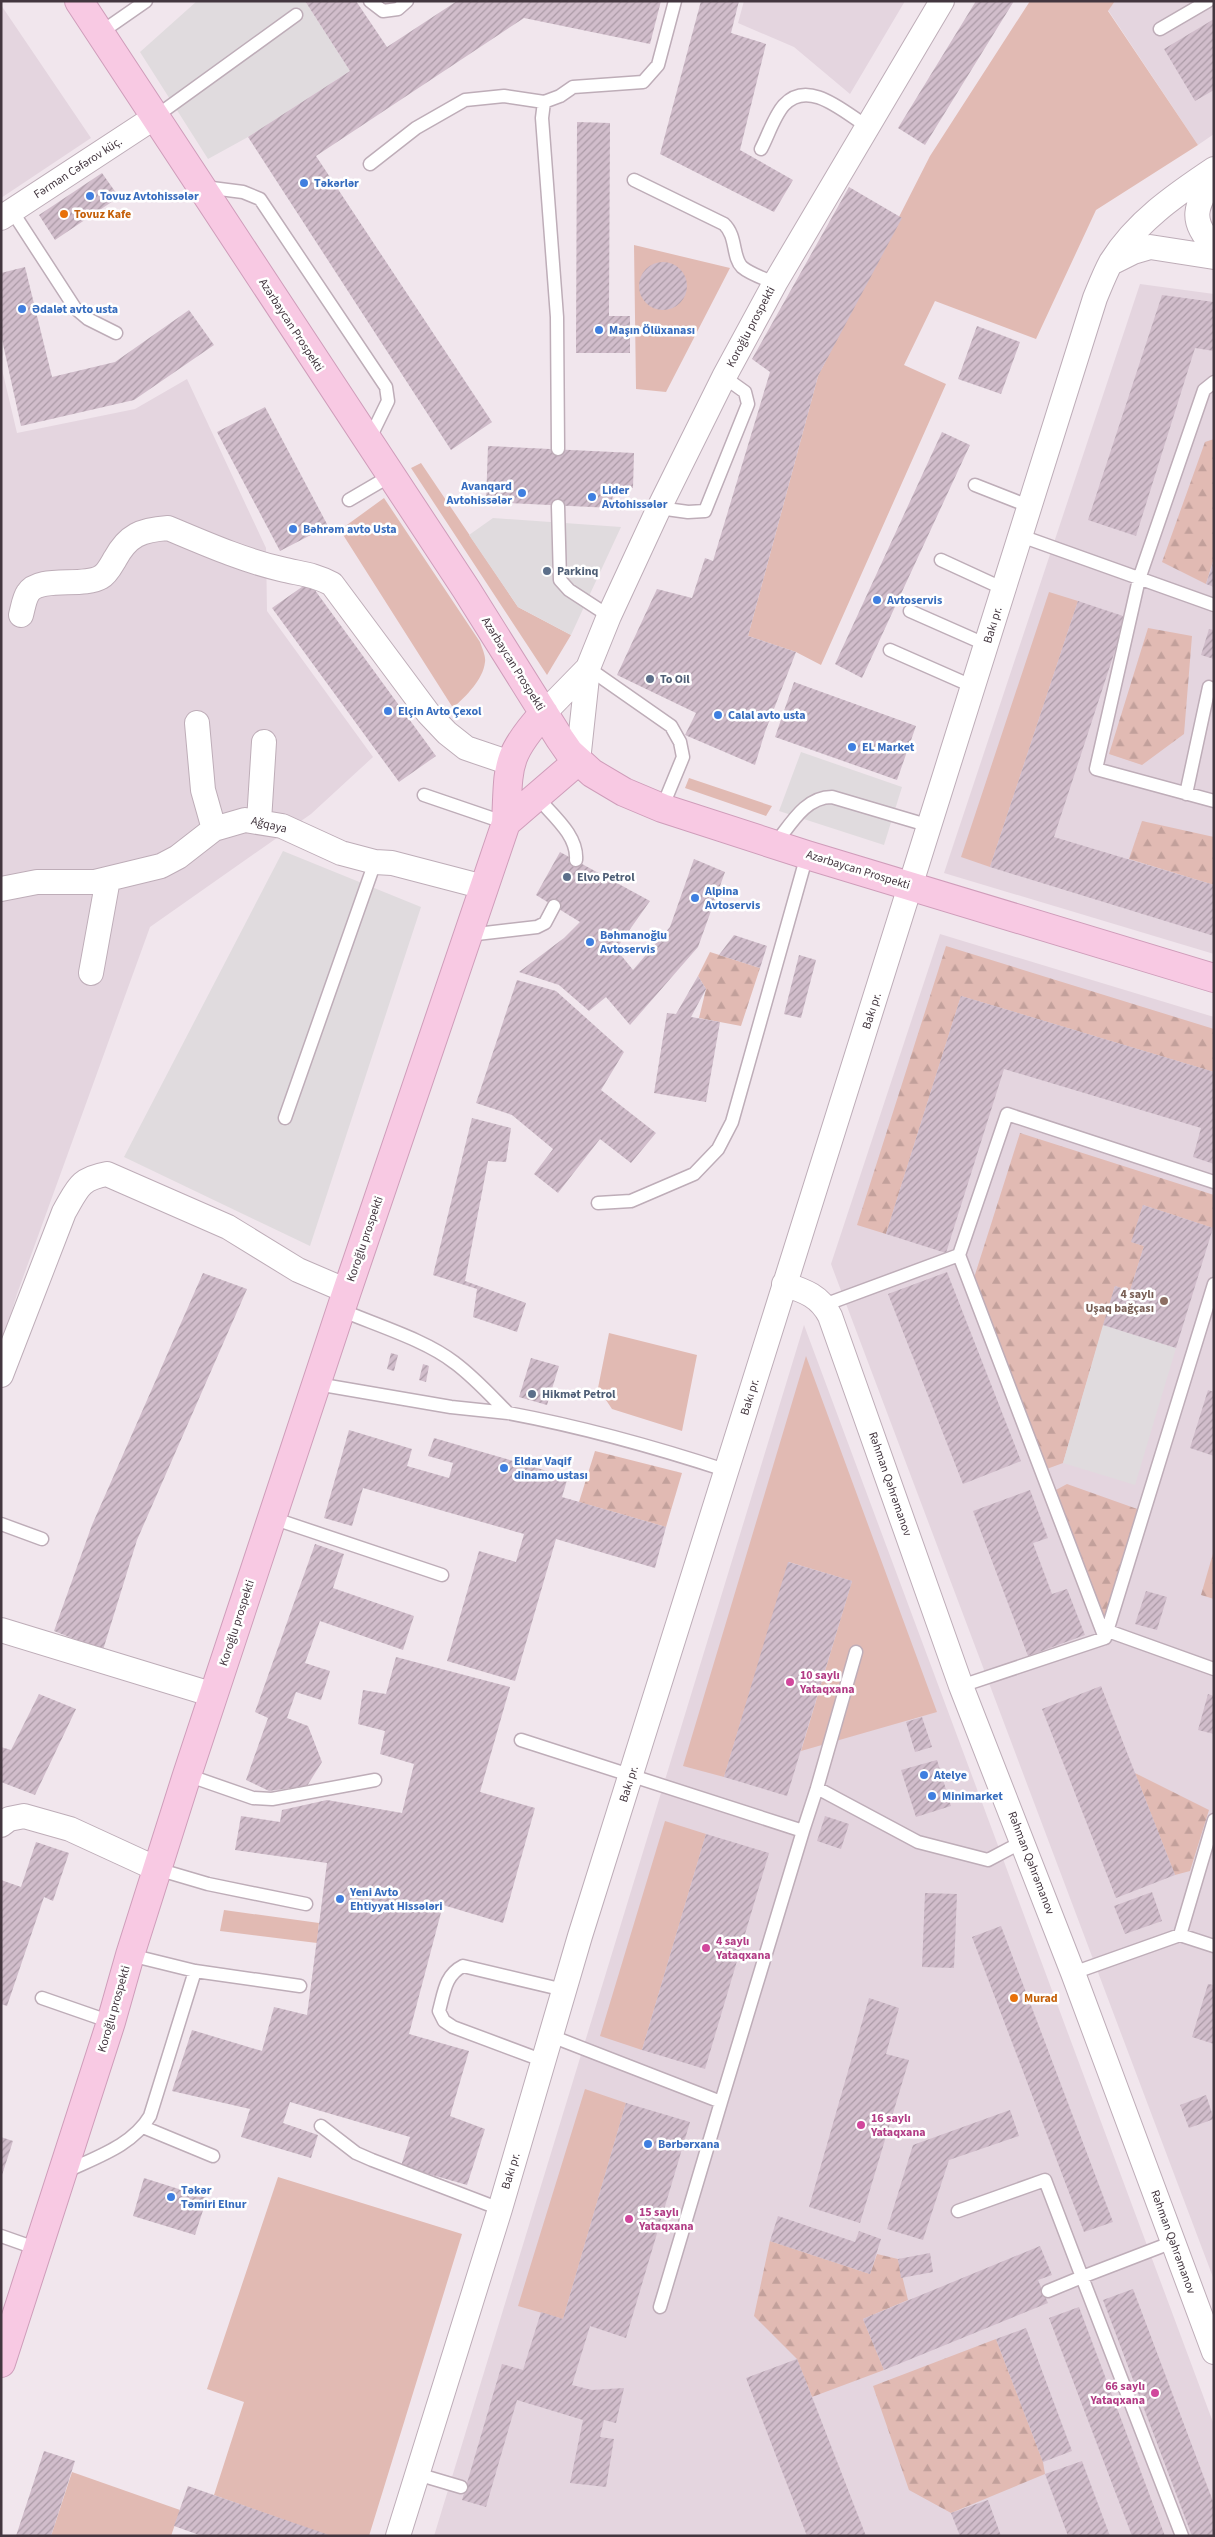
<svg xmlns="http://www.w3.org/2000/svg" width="1215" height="2537" font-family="'Source Sans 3',sans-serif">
<defs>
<pattern id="forest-firs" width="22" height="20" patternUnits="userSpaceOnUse" patternTransform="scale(1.25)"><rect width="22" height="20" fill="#e1bab3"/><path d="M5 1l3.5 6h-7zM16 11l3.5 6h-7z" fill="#c2a09b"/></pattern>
<pattern id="building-hatch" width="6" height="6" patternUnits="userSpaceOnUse" patternTransform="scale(1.25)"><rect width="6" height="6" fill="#d1bdcb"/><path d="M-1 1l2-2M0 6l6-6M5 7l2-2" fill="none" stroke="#ab9aa6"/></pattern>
</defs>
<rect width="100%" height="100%" fill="#f1e6ed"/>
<path fill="#e4d5df" d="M744 1H905L850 94 794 47 738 23Z
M1115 1H1214V134L1198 145 1108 10Z
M1 5 91 138 1 198Z
M1140 284 1214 294V954L944 873Z
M1 365 17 433 135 409 187 379 266 548 267 611 373 757 311 814 150 927 17 1294 1 1347Z
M940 934 1214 1017V2280L831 1264Z
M804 1325 1214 2425V2536H434Z"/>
<path fill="#e1bab3" d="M1030 1H1115L1108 11 1198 145 1096 210 1036 339 935 301 904 365 946 384 821 665 796 652 748 636 818 376 930 156Z
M634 245 730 268 666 392 636 389Z
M421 463 518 607 571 635 547 675 411 468Z
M384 498 480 642C482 648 486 656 485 662 483 680 466 696 453 708L340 530Z
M1049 592 1078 601 990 867 961 857Z
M689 778 772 806 766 816 685 788Z
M609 1333 697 1355 682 1431 612 1409 598 1388Z
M806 1356 937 1712 801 1751 852 1581 789 1562 724 1777 683 1766Z
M665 1821 706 1834 642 2050 600 2036Z
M224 1910 319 1923 317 1943 220 1931Z
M585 2089 626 2103 563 2319 518 2306Z
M278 2177 462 2234 369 2536H329L214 2495 244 2402 207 2389Z
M72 2472 180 2510 171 2536H51Z"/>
<path fill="url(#forest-firs)" d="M1214 439V558L1206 584 1162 562 1205 442Z
M1148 628 1192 636 1184 734 1142 765 1109 754Z
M1142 821 1214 837V885L1129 859Z
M946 946 1214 1029V1072L961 996 886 1234 857 1225Z
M710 952 760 968 741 1026 699 1018 706 989 698 976Z
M1020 1133 1214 1195 1213 1228 1143 1205 1132 1242 1144 1246 1130 1291 1115 1286 1063 1463 1044 1470 973 1281Z
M595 1451 682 1473 666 1527 579 1502Z
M1067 1484 1140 1510 1104 1624 1054 1491Z
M1214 1550V1599L1201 1595Z
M1135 1773 1209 1810 1190 1871 1175 1875Z
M770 2241 870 2274 877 2254 898 2259 908 2300 863 2319 884 2370 812 2397 797 2359 754 2316Z
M996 2339 1043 2462 1045 2474 951 2513 909 2490 873 2386Z"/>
<path fill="#e0dbde" d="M197 1H305L350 71 248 137 208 159 140 52Z
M493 518 621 527 571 635 518 607 469 535Z
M801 752 902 787 884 845 779 811Z
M283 851 421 907 310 1246 124 1157Z
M1103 1325 1176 1348 1135 1485 1063 1463Z"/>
<path fill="url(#building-hatch)" d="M305 1H356L387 47 457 1H661L650 44 524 18 316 156 492 422 451 450 248 137 350 71Z
M701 1H739L731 33 766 44 740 150 793 180 774 212 660 154Z
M976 1H1014L925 145 898 128Z
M1214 19V90L1195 101 1164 49Z
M577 122 610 123 609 316H630V353H576Z
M102 173 119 197 55 240 39 215Z
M849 187 902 218 818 376 748 636 796 652 765 732 755 765 685 735 696 713 617 675 657 589 692 598 705 558 713 561 770 372 752 359Z
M639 286a24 24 0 1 1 48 0a24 24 0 1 1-48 0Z
M25 267 52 377 115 362 189 310 214 345 134 400 21 426 1 335V273Z
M1162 295 1214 302V351L1195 348 1136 536 1088 520Z
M977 326 1020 342 1001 394 958 379Z
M265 407 328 526 280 551 217 432Z
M942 432 970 445 862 678 835 664Z
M488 446 634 453 633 488 613 487 612 508 486 502Z
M1214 560V587L1206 584Z
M309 582 436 756 399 782 272 608Z
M1078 601 1126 617 1054 837 1214 885V936L990 867Z
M1209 629 1214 630V659L1201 655Z
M794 682 916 726 897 780 775 737Z
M560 852 650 901 616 949 633 970 670 927 694 859 725 872 698 947 630 1025 606 997 589 1011 559 985 519 972 564 938 580 922 536 895Z
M734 935 767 946 760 968 719 955Z
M799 955 816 960 801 1018 784 1014Z
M698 976 706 989 691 1017 720 1022 706 1102 654 1093 667 1013 676 1014Z
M517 980 556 991 624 1052 601 1090 656 1133 631 1163 600 1139 558 1193 534 1174 553 1149 512 1115 476 1103Z
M961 996 1214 1072V1164L1193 1157 1201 1128 1004 1069 946 1253 886 1234Z
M472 1118 511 1128 506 1162 488 1161 465 1281 526 1303 517 1332 473 1317 477 1289 433 1275Z
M1143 1205 1213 1228 1176 1348 1103 1325 1115 1286 1130 1291 1144 1246 1131 1242Z
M947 1272 1021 1461 963 1484 888 1294Z
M203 1273 247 1289 137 1540 103 1650 54 1631 92 1525Z
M391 1353 398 1355 394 1371 387 1369Z
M531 1358 559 1366 547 1405 519 1397Z
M423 1364 429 1366 426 1382 419 1380Z
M1208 1390 1214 1392V1456L1190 1448Z
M349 1430 412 1449 407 1466 449 1478 453 1463 428 1456 434 1438 568 1477 562 1497 666 1527 655 1568 556 1539 515 1681 447 1661 479 1551 516 1562 524 1534 363 1488 352 1526 324 1518Z
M1030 1490 1048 1538 1033 1543 1052 1594 1067 1589 1085 1635 1028 1656 973 1511Z
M315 1544 344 1554 333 1588 414 1616 403 1650 320 1621 305 1663 330 1671 321 1700 296 1692 287 1718 308 1726 322 1762 307 1786 269 1791 246 1780 268 1718 255 1712Z
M788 1562 852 1581 787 1796 724 1777Z
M1146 1591 1167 1597 1157 1630 1135 1624Z
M396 1657 510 1687 480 1792 535 1808 503 1923 443 1905 409 2034 469 2051 450 2116 485 2129 467 2185 401 2166 410 2137 290 2102 283 2123 318 2135 311 2158 241 2137 250 2109 172 2091 192 2030 262 2051 274 2007 307 2015 327 1863 235 1850 241 1816 280 1822 282 1810 327 1800 402 1813 414 1764 380 1754 385 1731 358 1724 363 1690 386 1694Z
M1101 1686 1175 1875 1116 1898 1042 1709Z
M39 1694 76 1709 35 1795 1 1782V1747L11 1750Z
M1208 1694 1214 1696V1734L1198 1730Z
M922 1717 932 1747 915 1752 906 1722Z
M937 1760 951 1806 916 1817 901 1770Z
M825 1816 849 1824 841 1849 817 1841Z
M706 1834 769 1853 705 2069 642 2050Z
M36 1842 69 1853 53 1901 44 1897 7 2006 1 2004V1880L21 1887Z
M1152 1892 1162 1921 1125 1934 1114 1906Z
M925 1893 957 1894 954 1968 922 1967Z
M1001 1926 1113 2222 1084 2232 972 1937Z
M1208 1984 1214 1985V2044L1192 2037Z
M869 1998 899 2008 886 2054 909 2060 860 2223 809 2207Z
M1206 2095 1214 2119 1189 2128 1180 2105Z
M626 2103 690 2122 626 2338 590 2326 572 2385 592 2390 624 2388 616 2423 604 2420 600 2437 614 2439 606 2487 570 2483 583 2420 517 2400 486 2507 462 2500 502 2364 523 2370 541 2312 563 2319Z
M1010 2110 1019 2136 949 2160 923 2240 887 2229 913 2145Z
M1 2137 13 2141 2 2175H1Z
M144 2178 207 2198 195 2235 133 2216Z
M778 2216 855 2242 859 2231 881 2239 870 2274 770 2241Z
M1040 2246 1052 2275 1038 2280 1048 2303 884 2370 863 2319Z
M930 2253 933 2272 901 2278 898 2259Z
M1133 2289 1214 2504V2536H1192L1103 2300Z
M1079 2307 1165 2536H1132L1049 2318Z
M1026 2328 1072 2451 1043 2462 996 2339Z
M797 2359 812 2397 866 2536H807L746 2378Z
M44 2451 75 2461 51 2536H16Z
M1082 2461 1110 2536H1068L1045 2474Z
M188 2486 329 2535V2536H202L174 2526Z
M988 2500 1001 2536H960L951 2513Z"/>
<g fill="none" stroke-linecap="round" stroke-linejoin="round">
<defs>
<path id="lane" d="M370 1 383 11 398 9 407 1
M1160 29 1208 1
M100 33 146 1
M155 117 296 15
M761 149C768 136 774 116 784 105 809 78 845 113 868 127
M370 164 416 128 465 100 504 96 544 102
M634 180 724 224C737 236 732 257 742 267 750 274 765 279 775 283
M204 187 243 192 260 199 386 387 388 401 369 440
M12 211 75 308 88 319 116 333
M1214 382 1204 390 1139 579 1096 769 1214 801
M558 449 557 317 542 118 544 102 560 96 573 87 643 82 658 65 675 1
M975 485 1031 507
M349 500 390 476
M558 506 560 580 569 590 609 616
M659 508 688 512 705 511 748 404 745 392 724 377
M1021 536 1214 605
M941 560 1004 589
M910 611 987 645
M890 650 974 687
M588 668 671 726 680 742 683 757 662 808
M1186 794 1209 687
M424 795 506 823
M537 797C552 815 578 835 576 860
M775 844C791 824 805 797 832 797L930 826
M468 935 537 927 545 923 554 906
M285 1118 375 862
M598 1203 631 1201 694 1174 718 1149 732 1122 807 855
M959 1255 1105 1638
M824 1305 959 1255 1007 1114 1214 1182
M317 1384 451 1407 508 1413C491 1396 475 1378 455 1363 426 1340 376 1325 341 1310
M508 1413C583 1427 655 1447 728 1471
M272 1518 442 1575
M1 1524 42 1539
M1108 1631 1214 1669
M961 1686 1105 1638 1214 1284
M521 1740 803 1831 817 1788 918 1842 988 1860 1022 1842
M187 1775 253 1798 272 1799 375 1780
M817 1788 856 1652
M157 1869 208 1884 306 1904
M1180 1935 1214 1946
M130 1955 195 1971 300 1986
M1073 1973 1180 1935 1214 1820
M42 1998 111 2022
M551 2036 721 2102 803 1831
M544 2061 453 2027 444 2021 439 2011C444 1993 445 1975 463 1966L564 1990
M321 2126 356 2153 372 2160 500 2209
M143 2127 213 2156
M65 2172C96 2157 132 2146 150 2116L195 1971
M958 2211 1045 2180 1082 2277 1173 2242
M1 2236 38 2249
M1048 2291 1082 2277 1182 2536
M660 2307 721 2102
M417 2474 461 2487"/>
<path id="street" d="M1214 176C1197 205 1187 219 1214 246
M1 218 155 117
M1113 262 1133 252 1150 247 1214 257
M21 615C23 608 24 599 28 593 39 575 83 588 101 577 107 574 112 564 115 559 128 535 141 530 168 528 204 543 242 560 281 569 301 574 313 574 332 584L428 713 447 733 466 748 510 763
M544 713 588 668
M197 723 203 790 214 829
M578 761 588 668 609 616 659 508 724 377 775 283 942 1
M259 821 264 742
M1 889 37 882H95L161 866 178 857 214 829 245 820 282 826 341 853 375 862 392 863 484 887
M91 973 108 879
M784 1284C805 1291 820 1296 830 1316L961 1686 1073 1973 1214 2352
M1 1375 64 1212C78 1188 79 1179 107 1174L228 1227 298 1270 347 1291
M1 1630 214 1695
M1 1825 9 1819 24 1816 70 1829 157 1869
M398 2536 500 2209 580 1936 1095 298C1100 286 1105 273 1111 262 1136 222 1175 195 1214 169"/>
<path id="secondary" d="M79 1 466 589 560 739 569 752 592 773 624 792 662 808 807 855 1214 978
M506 823 578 761
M1 2363 111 2022 130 1955 187 1775 347 1291 506 823C509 767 504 757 544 713"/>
</defs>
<use href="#lane" stroke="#beadb8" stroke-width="15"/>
<use href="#street" stroke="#beadb8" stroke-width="26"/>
<use href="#secondary" stroke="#cf9dba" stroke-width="30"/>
<use href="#lane" stroke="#fff" stroke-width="12"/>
<use href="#street" stroke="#fff" stroke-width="24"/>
<use href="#secondary" stroke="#f8c9e3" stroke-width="28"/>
</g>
<g fill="#3f7fe0" stroke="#fff" stroke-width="2">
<circle cx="304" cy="183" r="5"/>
<circle cx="90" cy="196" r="5"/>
<circle cx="22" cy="309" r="5"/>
<circle cx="599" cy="330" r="5"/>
<circle cx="522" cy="493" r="5"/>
<circle cx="592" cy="497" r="5"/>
<circle cx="293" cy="529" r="5"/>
<circle cx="877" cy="600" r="5"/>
<circle cx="388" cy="711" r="5"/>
<circle cx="718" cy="715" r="5"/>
<circle cx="852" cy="747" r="5"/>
<circle cx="695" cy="898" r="5"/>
<circle cx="590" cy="942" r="5"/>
<circle cx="504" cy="1468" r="5"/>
<circle cx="924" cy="1775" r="5"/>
<circle cx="932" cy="1796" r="5"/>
<circle cx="340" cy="1899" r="5"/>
<circle cx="648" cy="2144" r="5"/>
<circle cx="171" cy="2197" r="5"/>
</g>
<g fill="#e8710a" stroke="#fff" stroke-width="2">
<circle cx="64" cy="214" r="5"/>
<circle cx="1014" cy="1998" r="5"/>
</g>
<g fill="#5c6f8a" stroke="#fff" stroke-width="2">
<circle cx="547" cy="571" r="5"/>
<circle cx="650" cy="679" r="5"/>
<circle cx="567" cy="877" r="5"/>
<circle cx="532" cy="1394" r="5"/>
</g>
<circle fill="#8d6e63" stroke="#fff" stroke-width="2" cx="1164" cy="1301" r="5"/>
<g fill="#d1479c" stroke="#fff" stroke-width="2">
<circle cx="790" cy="1682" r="5"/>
<circle cx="706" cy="1948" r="5"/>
<circle cx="861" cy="2125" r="5"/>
<circle cx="629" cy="2219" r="5"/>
<circle cx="1155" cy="2393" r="5"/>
</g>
<g text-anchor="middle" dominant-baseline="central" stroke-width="5" stroke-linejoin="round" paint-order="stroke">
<g font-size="12" fill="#43363f" stroke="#fff">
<text transform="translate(78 168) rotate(-33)">Fərman Cəfərov küç.</text>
<text transform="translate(291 325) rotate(57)">Azərbaycan Prospekti</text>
<text transform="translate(751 327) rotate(-62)">Koroğlu prospekti</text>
<text transform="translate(993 625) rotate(-73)">Bakı pr.</text>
<text transform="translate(513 664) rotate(58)">Azərbaycan Prospekti</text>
<text transform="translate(269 825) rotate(14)">Ağqaya</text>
<text transform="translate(858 870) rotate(17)">Azərbaycan Prospekti</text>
<text transform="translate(872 1011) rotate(-72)">Bakı pr.</text>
<text transform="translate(365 1239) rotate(-71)">Koroğlu prospekti</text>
<text transform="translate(750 1397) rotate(-73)">Bakı pr.</text>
<text transform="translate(890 1484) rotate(71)">Rəhman Qəhrəmanov</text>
<text transform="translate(237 1623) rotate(-72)">Koroğlu prospekti</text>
<text transform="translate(629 1784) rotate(-72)">Bakı pr.</text>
<text transform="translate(1031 1863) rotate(69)">Rəhman Qəhrəmanov</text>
<text transform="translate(114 2009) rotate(-74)">Koroğlu prospekti</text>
<text transform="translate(511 2171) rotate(-73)">Bakı pr.</text>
<text transform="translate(1173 2242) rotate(70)">Rəhman Qəhrəmanov</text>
</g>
<g font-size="12" font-weight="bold" fill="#366cbe" stroke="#fff" text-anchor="start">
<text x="314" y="183">Təkərlər</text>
<text x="100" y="196">Tovuz Avtohissələr</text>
<text x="32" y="309">Ədalət avto usta</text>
<text x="609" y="330">Maşın Ölüxanası</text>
<text x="512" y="486" text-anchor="end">Avanqard<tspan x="512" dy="14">Avtohissələr</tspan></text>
<text x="602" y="490">Lider<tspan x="602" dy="14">Avtohissələr</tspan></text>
<text x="303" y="529">Bəhrəm avto Usta</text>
<text x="887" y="600">Avtoservis</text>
<text x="398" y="711">Elçin Avto Çexol</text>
<text x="728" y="715">Calal avto usta</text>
<text x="862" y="747">EL Market</text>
<text x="705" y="891">Alpina<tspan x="705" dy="14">Avtoservis</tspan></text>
<text x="600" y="935">Bəhmanoğlu<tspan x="600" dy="14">Avtoservis</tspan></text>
<text x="514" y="1461">Eldar Vaqif<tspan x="514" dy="14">dinamo ustası</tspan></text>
<text x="934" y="1775">Atelye</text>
<text x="942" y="1796">Minimarket</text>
<text x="350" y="1892">Yeni Avto<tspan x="350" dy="14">Ehtiyyat Hissələri</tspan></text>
<text x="658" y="2144">Bərbərxana</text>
<text x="181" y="2190">Təkər<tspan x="181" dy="14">Təmiri Elnur</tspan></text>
</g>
<g font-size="12" font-weight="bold" fill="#c56008" stroke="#fff" text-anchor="start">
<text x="74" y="214">Tovuz Kafe</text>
<text x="1024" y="1998">Murad</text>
</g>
<g font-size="12" font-weight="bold" fill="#4e5e75" stroke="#fff" text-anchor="start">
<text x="557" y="571">Parkinq</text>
<text x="660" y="679">To Oil</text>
<text x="577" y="877">Elvo Petrol</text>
<text x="542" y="1394">Hikmət Petrol</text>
</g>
<g font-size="12" font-weight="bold" fill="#785e54" stroke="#fff" text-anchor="end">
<text x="1154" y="1294">4 saylı<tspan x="1154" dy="14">Uşaq bağçası</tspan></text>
</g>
<g font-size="12" font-weight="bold" fill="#b23c85" stroke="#fff" text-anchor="start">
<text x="800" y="1675">10 saylı<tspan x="800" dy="14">Yataqxana</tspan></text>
<text x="716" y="1941">4 saylı<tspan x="716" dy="14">Yataqxana</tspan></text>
<text x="871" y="2118">16 saylı<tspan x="871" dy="14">Yataqxana</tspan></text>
<text x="639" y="2212">15 saylı<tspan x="639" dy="14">Yataqxana</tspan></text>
<text x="1145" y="2386" text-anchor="end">66 saylı<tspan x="1145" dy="14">Yataqxana</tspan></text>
</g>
</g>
<rect width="1215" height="2537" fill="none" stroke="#43363f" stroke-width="5"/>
</svg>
